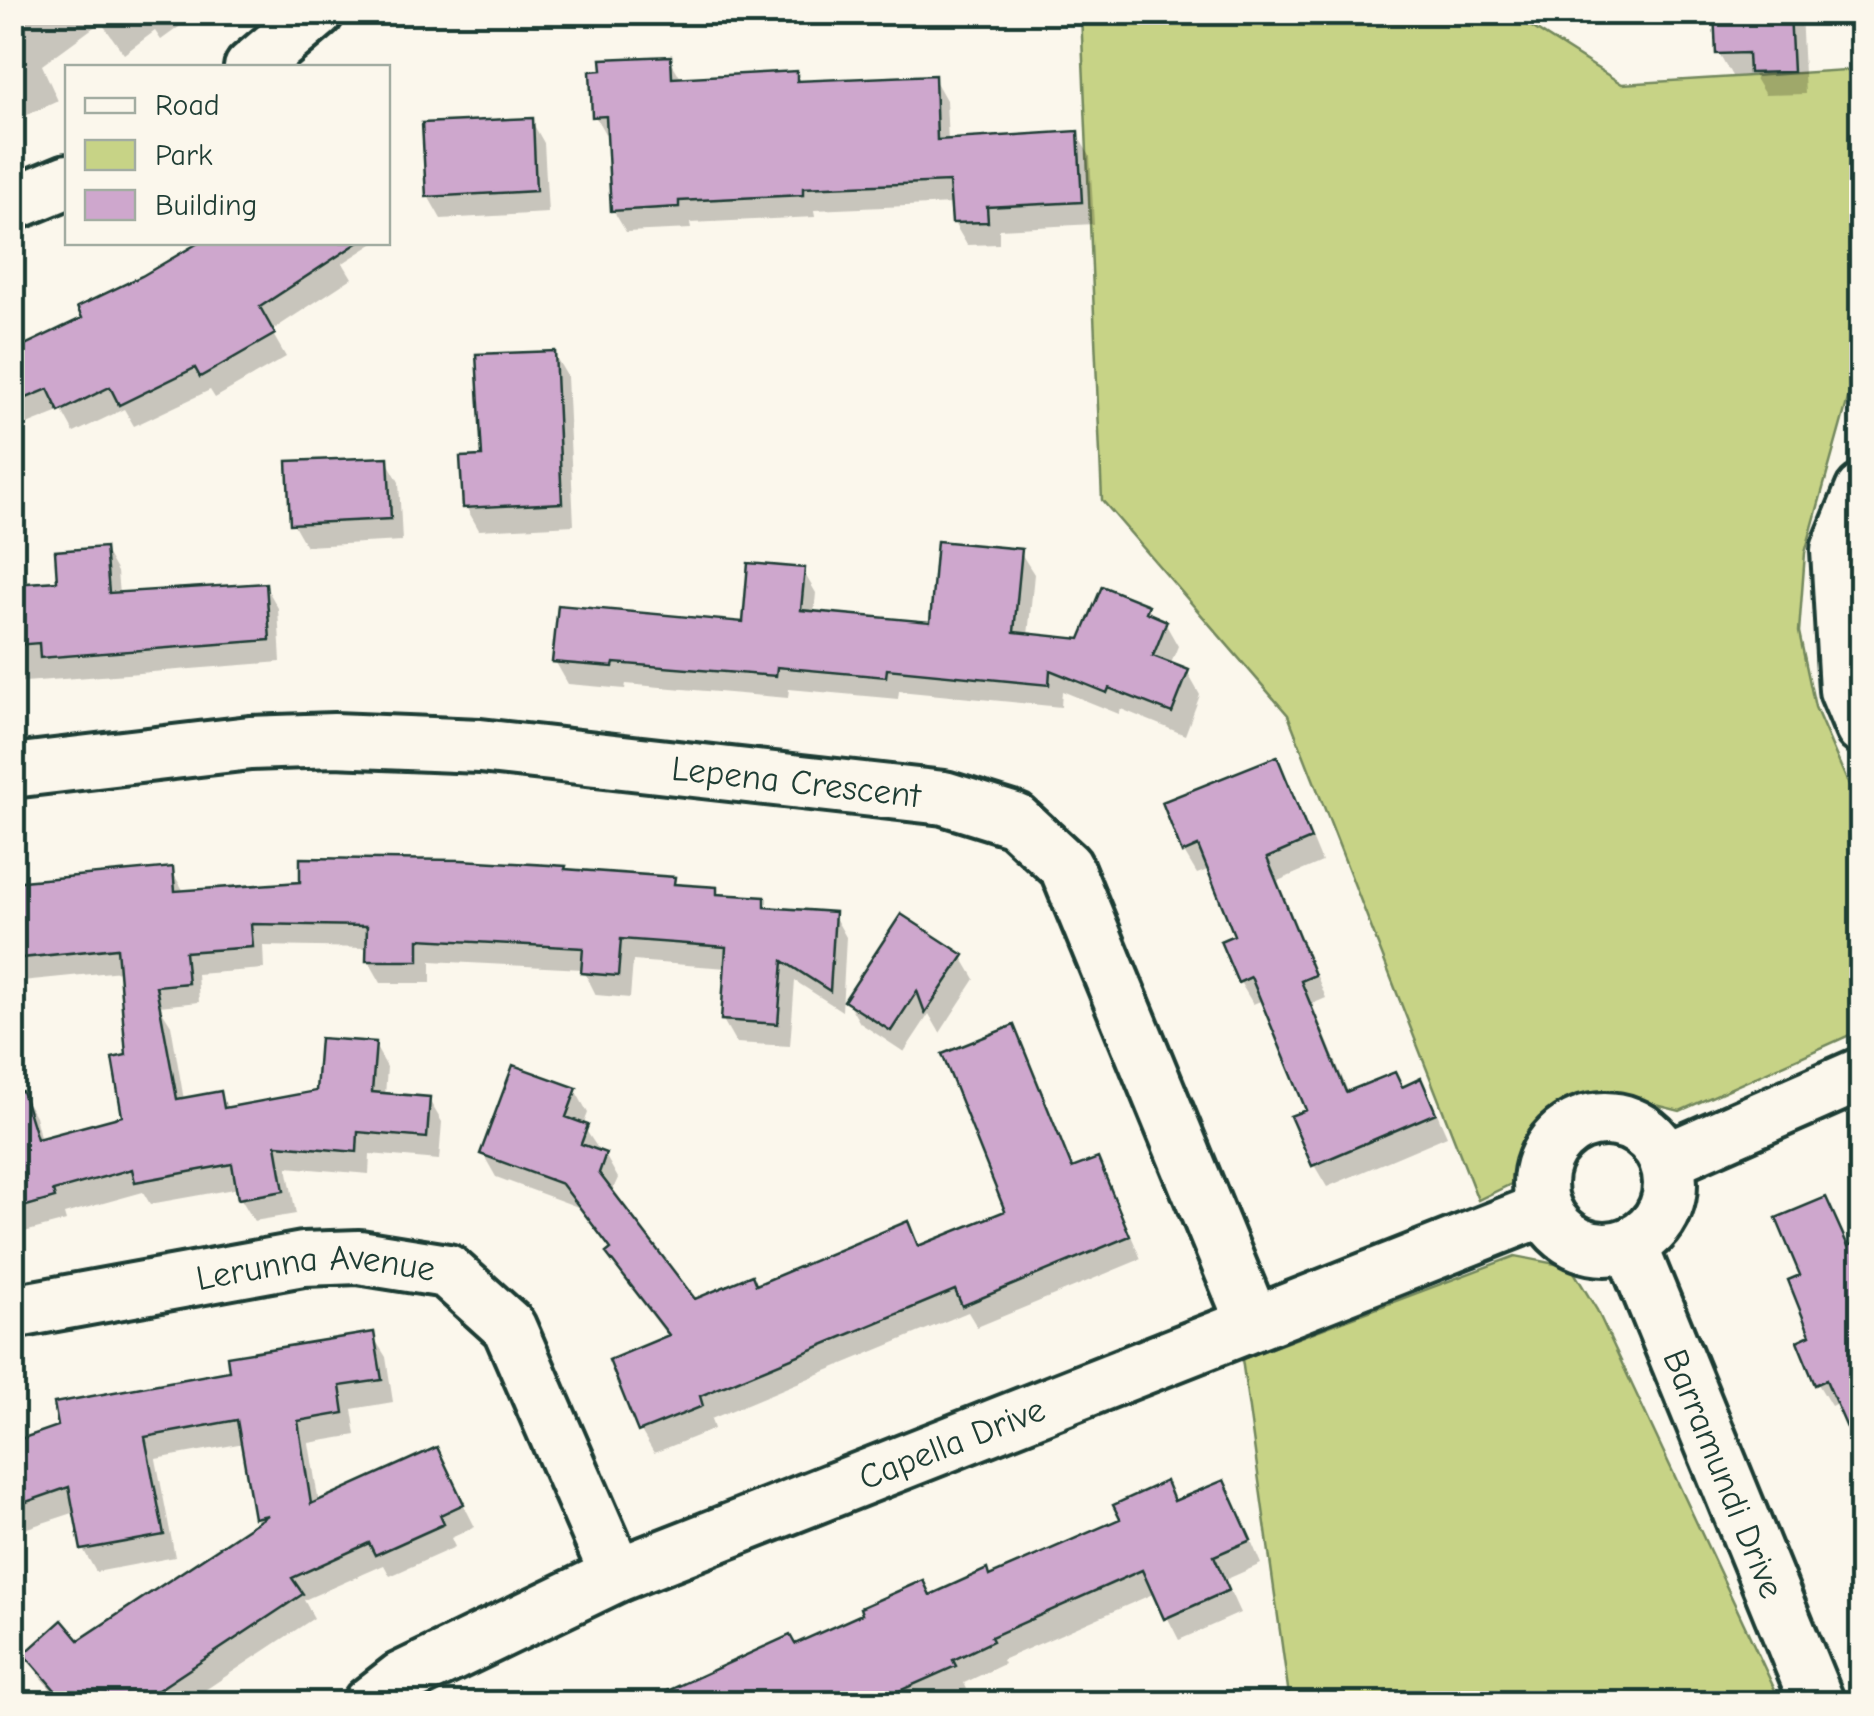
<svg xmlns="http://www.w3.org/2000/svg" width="1874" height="1716" font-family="'Comic Neue',sans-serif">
<rect width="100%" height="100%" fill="#fbf7ec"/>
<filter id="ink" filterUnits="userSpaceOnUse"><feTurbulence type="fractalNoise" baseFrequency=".01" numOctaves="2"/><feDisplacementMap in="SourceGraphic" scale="20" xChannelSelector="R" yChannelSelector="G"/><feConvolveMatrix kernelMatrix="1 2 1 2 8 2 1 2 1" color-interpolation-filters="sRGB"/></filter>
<g filter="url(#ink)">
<path fill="#c7d386" stroke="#73885d" stroke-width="2.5" d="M1081 13H1510L1622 84 1861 69V352L1805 553 1799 632 1815 707 1861 813V1030L1680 1111 1608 1093 1544 1124 1517 1181 1478 1200 1288 715 1102 500Z
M1515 1256 1571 1267 1597 1310 1781 1703H1290L1242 1359Z"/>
<path fill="#0003" d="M12 12H187L190 19 161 40 155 31 124 54 101 22 42 65 58 101 12 122Z
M1504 12H1539L1530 28Z
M1717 12H1801L1805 94 1765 95 1753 75 1732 76 1719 53Z
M669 58 682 80 795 73 801 83 933 77 946 100 948 142 1076 133 1090 156 1094 224 999 229V244L967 245 954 223 953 204 814 210 815 217 690 223 691 229 626 232 613 210 608 139 595 116Z
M531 120 544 143 548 213 441 219 428 196Z
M205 242H376L343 263 352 278 271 331 286 357 215 398 210 390 134 426 124 409 74 433 62 411 12 431V354L86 320 143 278Z
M554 354 567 376 574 525 479 530 466 507 484 458Z
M386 459 399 482 402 541 306 546 293 523Z
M104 549 117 572 119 595 265 585 278 608 281 662 12 683V586L60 583Z
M1020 552 1034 574 1028 636 1082 642 1148 607 1154 618 1165 623 1178 646 1170 666 1187 672 1200 695 1185 735 1121 709 1119 714 1062 691 1061 707 899 691 898 699 789 689 788 698 626 684 625 689 568 684 555 661 745 625 803 571 816 593 814 614 932 625Z
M1276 759 1289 782 1322 862 1278 881 1326 998 1312 1004 1349 1094 1402 1089 1420 1081 1433 1104 1447 1136 1327 1187 1314 1165 1309 1111 1263 1000 1253 1004 1240 982 1237 937 1210 869 1197 874 1184 852Z
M171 870 185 893 566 871 673 879 677 887 716 890 720 897 764 900 769 910 833 914 846 937 842 1011 795 981 790 1046 736 1043 723 1020 727 968 633 961 630 998 596 995 583 969 431 961V983H381L368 960 369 948 263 946 264 969 197 974 199 1002 159 1006 171 1025 184 1100 219 1094 229 1109 318 1093 374 1044 387 1067 385 1096 429 1100 442 1122 439 1160 370 1154 369 1174 287 1167 296 1214 254 1221 241 1199 239 1188 150 1204 143 1192 64 1214 66 1221 13 1235 12 1096 22 1094 35 1116 41 1141 125 1118 128 1058 121 971 12 982V884Z
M962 957 975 979 940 1033 929 1014 904 1052 860 1023 847 1001Z
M1013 1028 1026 1051 1074 1170 1096 1161 1109 1184 1141 1259 977 1327 968 1312 711 1419 714 1429 654 1453 641 1431 669 1338 622 1276 609 1254 612 1251 578 1207 496 1177 483 1154 575 1090 588 1113 583 1126 599 1150 598 1153 605 1155 618 1178 611 1194 694 1302 757 1288 907 1224 920 1248 1008 1212Z
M1825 1200 1849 1248 1839 1402 1831 1406 1818 1384 1814 1336 1804 1277Z
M372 1335 386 1357 393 1402 352 1409 356 1435 309 1443 319 1504 436 1450 475 1527 451 1538 455 1547 390 1576 384 1565 304 1600 314 1618 184 1704H47L56 1695 40 1677 27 1654 79 1643 260 1524 256 1517 244 1443 156 1459 175 1557 96 1572 83 1549 76 1512 12 1533V1445L232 1373Z
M1862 1481V1525L1851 1484Z
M1223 1483 1236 1505 1261 1564 1225 1580 1240 1613 1179 1640 1155 1593 1002 1660 1004 1664 964 1683 967 1689 934 1704H644L930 1597 989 1579 1123 1521 1165 1485 1176 1503Z"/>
<path fill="#cea7cd" stroke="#1f3d34" stroke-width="2.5" d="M1714 12H1790L1793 72 1749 73 1748 53 1716 54Z
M671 56 672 78 797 71V81L935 75 937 140 1078 131 1082 202 987 207 988 222 952 223 949 182 803 188V195L679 201V207L611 211 606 116 592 117 590 71 602 70 601 59Z
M533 118 536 191 426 197 422 123Z
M200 242H359L260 307 275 334 200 377 195 368 119 405 110 387 59 412 48 389 12 404V351L82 318 77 307 142 276Z
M555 351 562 503 463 508 460 457 482 456 476 354Z
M388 457 391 519 290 524 287 461Z
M937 541 1022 549 1014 632 1080 639 1102 586 1149 605 1146 612 1167 621 1153 656 1189 670 1172 713 1109 688 1107 693 1050 670 1049 685 887 669 886 677 777 667 776 676 614 663 613 667 552 662 558 605 743 622 748 563 805 568 801 610 930 622Z
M105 547 109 593 266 583 270 640 40 658 39 643 16 645 12 584 57 581 55 551Z
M1277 756 1311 839 1267 858 1315 975 1301 981 1346 1092 1395 1072 1402 1087 1421 1078 1436 1113 1312 1166 1290 1116 1306 1110 1251 977 1238 983 1220 941 1234 935 1198 846 1182 853 1162 802Z
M300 858 461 860 566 866 565 869 675 877 674 884 717 887V894L765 897V907L835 912 830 991 783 961 778 1024 721 1020 726 947 621 939 618 976 581 973 583 948 419 939V961H366L367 926 251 924 253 947 185 952 188 983 156 986 177 1099 221 1091 224 1108 316 1091 320 1038 376 1042 372 1092 430 1097 427 1138 358 1132 357 1152 276 1145 284 1191 238 1199 232 1164 135 1182 132 1169 53 1191 55 1198 12 1210V1092L22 1091 37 1139 122 1116 112 1058 126 1055 117 948 12 959V882L173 867 175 891 300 882Z
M901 914 964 955 925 1013 917 991 891 1031 844 1001Z
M1014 1025 1072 1168 1098 1158 1130 1236 962 1306 955 1290 700 1396 703 1406 638 1432 609 1360 669 1335 606 1253 611 1249 562 1184 480 1154 513 1065 577 1088 566 1117 588 1125 581 1144 606 1153 599 1173 695 1299 752 1275 756 1285 908 1221 918 1246 1005 1211 942 1054Z
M1826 1197 1848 1246 1862 1240V1462L1826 1380 1815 1385 1797 1341 1810 1335 1788 1280 1800 1275 1776 1218Z
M374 1332 382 1380 340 1386 344 1413 298 1421 311 1504 437 1447 464 1504 440 1515 444 1524 375 1555 369 1543 292 1578 303 1594 137 1704H67L24 1654 62 1620 79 1640 268 1515 254 1518 237 1420 145 1437 164 1535 81 1550 69 1487 12 1507V1442L58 1426 54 1403 229 1371 227 1356Z
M1224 1480 1251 1540 1214 1556 1229 1590 1164 1619 1142 1570 991 1637 993 1641 953 1660 956 1666 870 1704H639L790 1635 795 1644 862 1614 860 1608 923 1580 930 1595 987 1569 989 1576 1120 1519 1113 1505 1166 1481 1174 1501Z"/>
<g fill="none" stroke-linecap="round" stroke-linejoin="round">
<defs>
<g id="minor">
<path d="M251 68 317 12"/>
<path d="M12 204 68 181"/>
<path d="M1862 491 1838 550 1846 690 1862 728"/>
<path id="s1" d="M12 771 250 743 334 740 480 746 944 798 1015 820 1066 867 1253 1323"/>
<circle cx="1605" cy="1184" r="65"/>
<path d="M1666 1160 1862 1074"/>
<path id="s2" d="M1630 1244 1818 1704"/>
<path id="s3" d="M12 1312 303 1259 359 1257 447 1271 509 1327 617 1575"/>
<path id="s4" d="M369 1704 401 1679 617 1575 1545 1209"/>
</g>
</defs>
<use href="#minor" stroke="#1f3d34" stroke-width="60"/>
<use href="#minor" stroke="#fbf7ec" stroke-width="52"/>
</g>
</g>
<g text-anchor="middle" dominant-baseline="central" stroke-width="8" stroke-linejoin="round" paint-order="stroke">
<g font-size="35" fill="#1f3d34" stroke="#fbf7ec">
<text stroke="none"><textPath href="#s1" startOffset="788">Lepena Crescent</textPath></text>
<text stroke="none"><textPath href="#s3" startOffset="308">Lerunna Avenue</textPath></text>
<text stroke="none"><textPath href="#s4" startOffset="640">Capella Drive</textPath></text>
<text stroke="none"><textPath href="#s2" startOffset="248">Barramundi Drive</textPath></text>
</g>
</g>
<rect width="1874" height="1716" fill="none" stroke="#fbf7ec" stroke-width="50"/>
<rect x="25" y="25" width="1824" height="1666" fill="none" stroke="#1f3d34" stroke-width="4" filter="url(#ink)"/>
<rect x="65" y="65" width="325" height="180" fill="#fbf7ec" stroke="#a3ada2" stroke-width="2.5"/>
<rect x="85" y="98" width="50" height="15" fill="#fbf7ec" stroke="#a3ada2" stroke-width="2.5"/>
<text x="155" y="115" font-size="30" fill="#1f3d34">Road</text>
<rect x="85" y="140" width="50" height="30" fill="#c7d386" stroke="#a3ada2" stroke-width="2.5"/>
<text x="155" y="165" font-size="30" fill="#1f3d34">Park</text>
<rect x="85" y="190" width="50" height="30" fill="#cea7cd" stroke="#a3ada2" stroke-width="2.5"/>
<text x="155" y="215" font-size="30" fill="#1f3d34">Building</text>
</svg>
